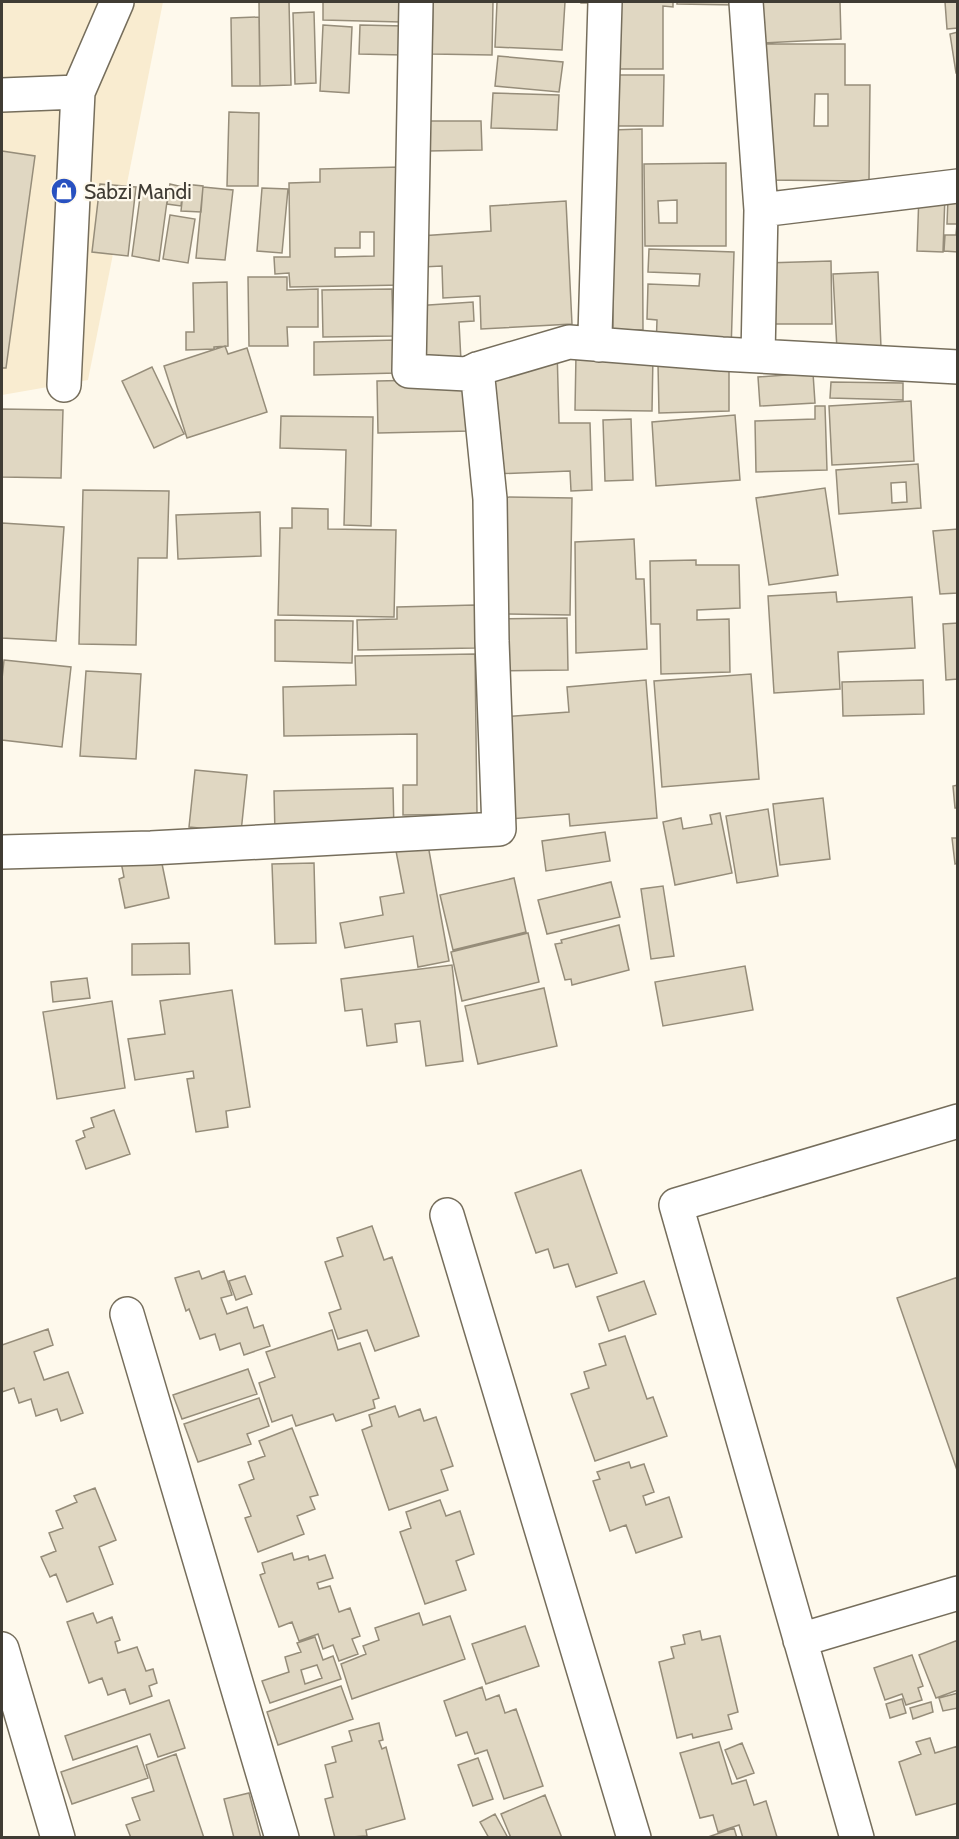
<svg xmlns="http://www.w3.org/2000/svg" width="959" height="1839" font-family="Cabin,sans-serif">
<rect width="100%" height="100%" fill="#fef9ec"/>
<path fill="#f9ecd0" d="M2 2H163L88 380 2 395Z"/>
<path fill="#e0d7c2" stroke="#968d7a" stroke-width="1.5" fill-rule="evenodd" d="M259 2H289L291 85 260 86Z
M323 2H402L401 22 323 20Z
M433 2H493L492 55 432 54Z
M497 2H565L562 50 495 47Z
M581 2H673V7L663 6V69H595V3H581Z
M677 2H736V5L677 4Z
M761 2H840L841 39 763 43Z
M945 2H958V28L947 29Z
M314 12 316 83 295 84 293 13Z
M259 17 260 86H232L231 18Z
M323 25 352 27 349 93 320 91Z
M360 25 404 26 403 55 359 54Z
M958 32V73H956L950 34Z
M764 44H845V85H870L869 181 763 180ZM815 94H828V126H814Z
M498 56 563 62 559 92 495 86Z
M593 75H664L663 126H592Z
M493 93 559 95 557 130 491 128Z
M229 112 259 113 258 186H227Z
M428 121H481L482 150 428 151Z
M642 129 643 330H613L611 130Z
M2 151 35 156 6 368H2Z
M726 163V246H645L644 164ZM677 200V223H659L658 201Z
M401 167 403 285 290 287 289 273 275 274 274 257H290L289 183 320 182V169ZM360 232H374V256L335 257V248H360Z
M100 184 136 187 128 256 92 252Z
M170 184 183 187 181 206 167 204Z
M184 184 203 186 201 212 181 211Z
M203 187 233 190 225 260 196 258Z
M262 188 288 189 282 253 257 251Z
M141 190 168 194 159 261 132 256Z
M919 194 945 195 943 252 917 251Z
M948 198 958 199V252L944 251 945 235H956L957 224H947Z
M566 201 572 324 481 329 480 296 443 298 442 266 422 267 420 236 491 231 490 206Z
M170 215 195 219 188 263 163 259Z
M649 249 734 252 731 352 656 349 657 320 647 319 648 284 699 286 700 274 648 272Z
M831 261 832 324H766L765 263Z
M878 272 881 348 837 350 833 274Z
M248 277H287V290L318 289V327H287L288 346H249Z
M227 282 228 346 214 347V349L186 350V332H194L193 283Z
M392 289 393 336 323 337 322 290Z
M473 302 474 321 459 322 461 361 419 365 414 306Z
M397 340V373L314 375V342Z
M225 346 228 354 247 348 267 412 187 438 164 366Z
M557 348 559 423H590L592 490 571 491 570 471 494 474 481 375V350Z
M576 354 653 355 652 411 575 410Z
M729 363V411L659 413 658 364Z
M152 367 184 434 154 448 122 381Z
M813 373 815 403 760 406 758 377Z
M470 379V431L378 433 377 381Z
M831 382 903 383V400L830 398Z
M911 401 914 461 832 465 829 406Z
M815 406H825L827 470 756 472 755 421 815 419Z
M2 409 63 410 61 478 2 477Z
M735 415 740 480 656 486 652 422Z
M281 416 373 417 371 526 344 525 346 450 280 448Z
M631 419 633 480 605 481 603 420Z
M918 464 921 508 839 514 836 470ZM906 482 907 502 892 503 891 483Z
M825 488 838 575 769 585 756 498Z
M83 490 169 491 167 558H138L136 645 79 644Z
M500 497 572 498 570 615 507 614V541L499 540Z
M292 508 328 509V529L396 530 394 617 278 615 280 528H292Z
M260 512 261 556 178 559 176 515Z
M2 523 64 527 56 641 2 638Z
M958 529V593L940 594 933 531Z
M634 539 636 579H644L647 649 576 653 575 542Z
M696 560V565H739L740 608 697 610V620L729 619 730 672 661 674 660 624H651L650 561Z
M836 592 837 602 912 597 915 648 838 652 840 689 774 693 768 596Z
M475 605V648L358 650 357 620 397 619V607Z
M567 618 568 670 495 671V619Z
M275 620 353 621 352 663 275 661Z
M958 623V679L946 680 943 624Z
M475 654 477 814 403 815V785H417V734L284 736 283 687 356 685 355 656Z
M4 660 71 667 62 747 2 740V679Z
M86 671 141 674 136 759 80 756Z
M751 674 759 779 662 787 654 681Z
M646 680 657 818 570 826 569 814 510 819 501 717 569 712 567 687Z
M923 680 924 714 843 716 842 682Z
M195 770 247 775 241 832 189 827Z
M958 785V808H955L953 786Z
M393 788 394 832 275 834 274 791Z
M823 798 830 859 780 865 773 804Z
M768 809 778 876 737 883 726 816Z
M720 813 732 873 675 885 663 822 681 818 683 829 712 824 710 815Z
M605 832 610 861 546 871 542 841Z
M952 838H958V863L955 864Z
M428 845 449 961 418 967 413 936 345 948 340 923 383 915 380 897 404 893 396 851Z
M160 854 169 898 125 908 119 879 124 877 120 857Z
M314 863 316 943 275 944 272 864Z
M514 878 526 932 453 950 440 895Z
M611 882 620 917 547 934 538 900Z
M663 886 674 956 651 959 641 889Z
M619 925 629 970 572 985 571 979 565 980 555 944 562 943 561 940Z
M528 933 539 982 462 1001 451 952Z
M189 943 190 974 132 975V944Z
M452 965 463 1061 426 1066 420 1021 395 1024 397 1042 367 1046 362 1009 345 1011 341 979Z
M745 966 753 1010 663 1026 655 982Z
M87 978 90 998 53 1002 51 982Z
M544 988 557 1046 478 1064 465 1006Z
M232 990 250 1107 226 1111 228 1127 196 1132 187 1079 194 1078 193 1071 135 1080 128 1039 165 1034 160 1001Z
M112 1001 125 1088 57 1099 43 1012Z
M114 1110 130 1154 86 1169 76 1141 85 1137 83 1131 94 1127 91 1118Z
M581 1170 617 1273 576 1287 568 1264 554 1268 548 1249 536 1253 515 1193Z
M372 1226 384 1260 392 1257 419 1336 375 1351 367 1330 338 1339 329 1313 341 1309 325 1262 343 1256 337 1238Z
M199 1271 202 1279 224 1271 232 1295 221 1298 227 1314 247 1307 254 1328 263 1325 270 1346 244 1355 240 1343 220 1350 215 1334 200 1339 189 1309 186 1311 175 1278Z
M245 1276 252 1294 236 1300 229 1281Z
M958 1277V1473L897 1298Z
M644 1281 656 1314 609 1331 597 1297Z
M48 1329 53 1345 34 1352 44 1380 68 1372 83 1413 61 1421 57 1409 36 1416 31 1399 19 1403 14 1388 2 1392V1345Z
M332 1330 338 1350 360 1343 379 1398 373 1400 375 1408 336 1421 333 1414 296 1426 292 1415 272 1422 259 1383 275 1377 266 1352Z
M625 1336 647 1399 653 1397 667 1436 595 1461 571 1394 589 1388 584 1372 606 1365 599 1344Z
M248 1369 257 1394 182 1419 173 1395Z
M259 1398 269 1426 247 1434 251 1444 198 1462 184 1424Z
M395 1406 399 1417 420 1409 424 1421 436 1417 453 1466 441 1470 448 1490 389 1510 362 1430 372 1426 369 1415Z
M292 1428 318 1495 310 1497 315 1509 297 1516 304 1534 258 1552 245 1518 251 1516 239 1485 254 1479 248 1462 265 1456 259 1441Z
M629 1462 631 1468 644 1464 654 1492 643 1496 646 1505 669 1497 682 1537 636 1553 626 1525 610 1531 593 1481 600 1479 597 1472Z
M95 1488 116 1540 99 1547 113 1584 67 1602 56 1574 50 1577 41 1557 56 1551 49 1533 63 1528 56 1511 77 1502 74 1496Z
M440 1500 446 1516 460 1511 474 1554 456 1561 466 1590 425 1604 400 1532 411 1528 406 1512Z
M292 1553 294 1560 308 1556 309 1560 325 1555 333 1578 317 1583 319 1589 330 1586 339 1612 350 1608 360 1636 352 1639 358 1654 339 1661 333 1645 323 1649 318 1634 299 1641 292 1622 279 1627 260 1575 265 1573 262 1563Z
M93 1613 97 1623 112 1617 120 1640 115 1642 118 1653 137 1647 146 1671 153 1669 157 1683 149 1686 152 1696 130 1704 125 1689 108 1695 102 1678 89 1683 67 1622Z
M419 1613 423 1625 450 1616 465 1659 352 1699 341 1664 366 1654 363 1646 379 1640 375 1628Z
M525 1626 539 1666 486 1684 472 1644Z
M700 1631 702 1640 720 1636 738 1712 728 1715 732 1729 693 1738 692 1734 677 1738 659 1662 674 1658 671 1647 685 1644 683 1635Z
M315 1637 323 1660 333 1656 341 1679 270 1703 262 1681 289 1672 285 1657 301 1652 297 1643ZM317 1665 322 1678 305 1684 301 1670Z
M958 1640V1690L936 1698 919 1655Z
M912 1655 923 1686 918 1688 922 1700 906 1705 902 1694 885 1700 874 1668Z
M341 1686 353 1719 278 1745 267 1712Z
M482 1687 486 1700 499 1695 505 1713 516 1709 543 1786 504 1799 487 1750 475 1754 467 1732 456 1736 444 1701Z
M958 1693V1708L943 1711 939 1698Z
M902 1699 906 1713 890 1718 886 1704Z
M169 1700 185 1748 158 1757 150 1734 73 1760 65 1736Z
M931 1702 933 1712 913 1719 910 1708Z
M379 1723 383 1740 379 1741 382 1749 386 1747 405 1819 366 1830 367 1836 335 1838 325 1799 333 1797 325 1765 336 1762 332 1747 352 1741 349 1731Z
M930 1738 935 1753 958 1746V1803L916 1815 899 1762 921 1754 916 1742Z
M719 1742 732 1784 746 1780 754 1805 766 1801 777 1837 743 1838 739 1825 718 1832 713 1815 700 1818 680 1753Z
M742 1743 754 1773 737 1779 725 1750Z
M137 1746 148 1778 72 1804 61 1772Z
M176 1754 204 1838H131L126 1825 140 1820 132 1798 154 1791 146 1765Z
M478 1758 493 1799 473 1806 458 1765Z
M249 1793 261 1838H234L224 1799Z
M545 1795 562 1838H511L501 1814Z
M495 1814 508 1838H489L480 1822Z
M734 1828 737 1838H708V1837Z"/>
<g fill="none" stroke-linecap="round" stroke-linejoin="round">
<defs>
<path id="minor" d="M746 2 761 210 958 186
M2 95 78 92
M599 345 595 335 605 2
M758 356 761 210
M477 369 569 342 722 354 958 367
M64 385 78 92 117 2
M2 852 151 848 499 829 492 641 490 499 477 369 467 374 409 371 416 2
M447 1215 634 1838
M127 1314 282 1838
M800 1640 958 1593
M2 1649 58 1838
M857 1838 676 1205 958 1121"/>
</defs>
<use href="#minor" stroke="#766e5c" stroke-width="36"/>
<use href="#minor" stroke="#fff" stroke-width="33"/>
</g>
<defs>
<symbol id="shop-disc" viewBox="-11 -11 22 22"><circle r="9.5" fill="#2851c0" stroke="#fef9ec"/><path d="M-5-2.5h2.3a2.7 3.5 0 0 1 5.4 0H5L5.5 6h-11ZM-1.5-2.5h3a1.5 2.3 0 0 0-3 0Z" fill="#fff"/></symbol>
</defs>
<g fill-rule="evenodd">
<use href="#shop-disc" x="49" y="176" width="30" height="30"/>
</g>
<g text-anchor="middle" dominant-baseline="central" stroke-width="4.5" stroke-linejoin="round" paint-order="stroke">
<g font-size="21" fill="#403c34" stroke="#fef9ec" text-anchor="start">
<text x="84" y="191">Sabzi Mandi</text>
</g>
</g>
<rect width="959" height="1839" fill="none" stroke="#403c34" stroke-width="6"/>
</svg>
